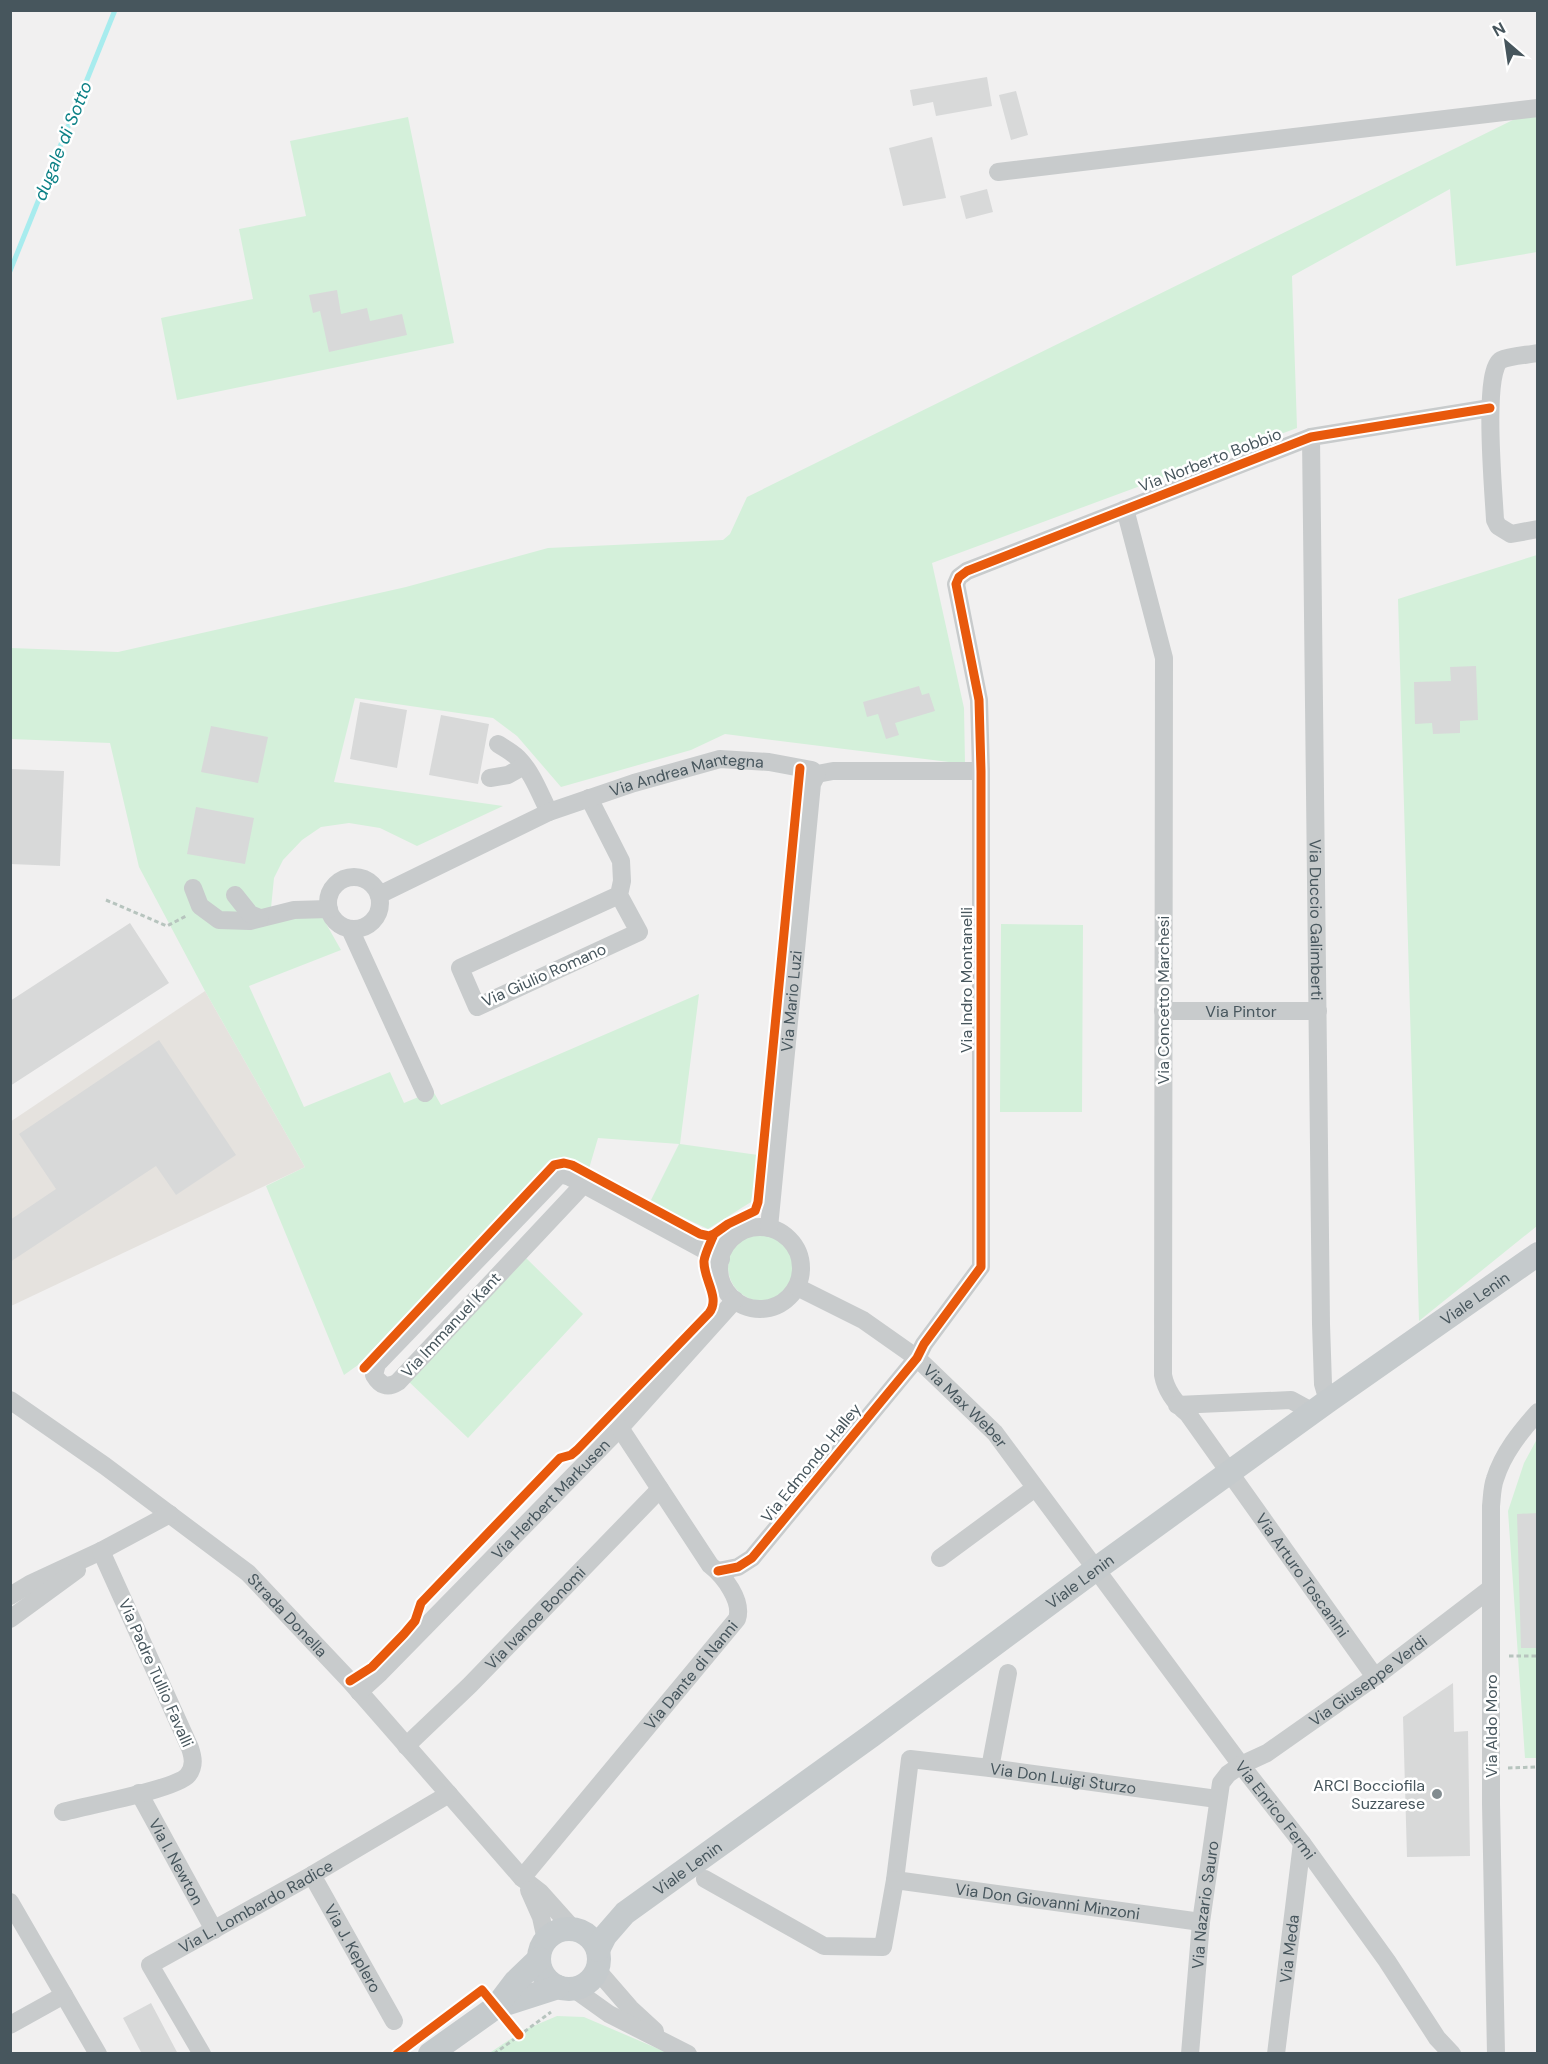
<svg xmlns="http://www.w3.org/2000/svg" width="1548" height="2064" font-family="'DM Sans',sans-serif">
<rect width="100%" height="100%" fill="#f1f0f0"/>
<path fill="#e5e2de" d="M205 991 305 1167 11 1306 10 1122Z"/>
<path fill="#d4f0da" d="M1537 115V252L1456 266 1450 189 1292 276 1297 428 932 563 964 708 965 764 725 734 691 750 561 787 517 736 493 718 355 698 334 782 503 806 417 846 380 828 349 823 321 827 302 840 283 860 274 878 271 908 316 901 324 920 341 950 249 986 304 1107 390 1072 404 1103 433 1091 441 1105 699 994 680 1144 758 1155 751 1202 708 1229 650 1202 679 1144 598 1138 588 1172 559 1164 543 1170 358 1365 344 1375 266 1186 305 1167 205 991 139 867 110 743 11 739V648L118 652 406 587 548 548 723 540 730 534 747 497 1521 116Z
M408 117 454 343 177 400 161 318 253 299 239 229 306 216 290 141Z
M1537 555V1226L1419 1321 1398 599Z
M1001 924 1083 925 1082 1112H1000Z
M728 1267a34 34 0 1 1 68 0a34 34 0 1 1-68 0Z
M524 1256 583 1314 468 1438 407 1380Z
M1537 1439V1758H1525L1508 1511 1524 1463Z
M557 2016 584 2017 668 2053 488 2054 524 2030Z"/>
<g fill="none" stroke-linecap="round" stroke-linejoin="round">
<path stroke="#a8ecee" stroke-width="5" d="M10 271 115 10"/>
</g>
<path fill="#d8d9d9" d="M987 77 992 106 936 116 933 102 913 106 910 90Z
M1016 91 1028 135 1011 140 999 95Z
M932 137 946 198 903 206 889 148Z
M987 189 993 212 966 219 960 196Z
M337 290 341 314 367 308 370 321 402 314 407 335 329 352 320 311 313 313 309 295Z
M1476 666 1478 720 1460 721V733L1433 734 1432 723 1415 724 1414 682 1451 681 1450 667Z
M919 686 922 695 929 693 935 711 895 723 899 735 886 739 878 714 867 717 863 702Z
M360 702 407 710 397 768 350 759Z
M441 715 489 724 478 784 429 775Z
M211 726 268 737 258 783 201 772Z
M10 769 64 771 60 866 10 864Z
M196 807 254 818 245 864 187 854Z
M130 923 169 983 10 1086V1001Z
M159 1040 236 1155 176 1195 156 1166 10 1262V1220L56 1189 19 1134Z
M1538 1513V1648H1521L1517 1514Z
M1453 1683 1454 1732 1468 1731 1470 1856 1407 1857 1403 1717Z
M151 2003 178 2054H142L123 2018Z"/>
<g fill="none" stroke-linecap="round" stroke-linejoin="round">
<path stroke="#b7c4be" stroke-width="3" stroke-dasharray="4.5 3" stroke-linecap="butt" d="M106 900 167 926 186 916
M1509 1656H1538
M1508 1768 1538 1767
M494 2054 551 2012"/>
<g stroke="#c8cbcc" stroke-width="18">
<path d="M998 172 1538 108"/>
<path d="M1538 353C1528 355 1509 356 1501 360 1482 370 1494 496 1495 520L1498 526 1511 534 1538 529"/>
<path id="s1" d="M1311 437 1321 1324 1323 1384 1328 1401"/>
<path id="s2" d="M1125 509 1164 658 1163 1375C1166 1391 1175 1403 1188 1414L1375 1677"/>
<path d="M498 744C504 748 512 752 518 758 532 772 540 794 549 812"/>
<path d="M490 778 508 775 524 766"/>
<path d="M589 798 621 861 622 881 619 895 639 932 477 1007 460 968 619 895"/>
<circle cx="354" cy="903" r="26"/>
<path d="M193 888 200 906 219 920 250 921 294 910 329 909"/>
<path d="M235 895 250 914 260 918"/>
<path id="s3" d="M379 895 549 812 634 783 720 759 769 762 812 770 817 774 833 771H981"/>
<path d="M350 929 425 1093"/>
<path id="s4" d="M1163 1011H1318"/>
<path d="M583 1185 398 1382C387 1389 380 1385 374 1375L377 1364 560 1174 570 1177 721 1259"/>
<circle cx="760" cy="1268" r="41"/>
<path id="s5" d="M769 1228 812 784 817 774"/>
<path id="s6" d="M797 1287 863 1320 917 1358 995 1433 1241 1765 1302 1843 1387 1961 1437 2038 1452 2054"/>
<path id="s7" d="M10 1400 105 1466 248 1573 350 1681 509 1863 522 1878 540 1892 574 1930"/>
<path d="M1177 1405 1291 1400 1313 1412"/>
<path d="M940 1558 1035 1488"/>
<path d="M718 1571 738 1567 752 1558 917 1358 924 1344 981 1267V771L979 700 956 584 959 577 967 571 1311 437 1490 408"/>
<path d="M10 1596 30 1584 101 1551 170 1514"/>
<path d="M10 1619 77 1570"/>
<path id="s8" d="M359 1692 380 1673 620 1428 735 1300"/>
<path id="s9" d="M406 1746 470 1685 660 1489"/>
<path d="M990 1768 1008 1673"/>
<path id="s10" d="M139 1793 214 1930"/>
<path d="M63 1812C85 1806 177 1789 188 1775 195 1766 193 1757 190 1748L101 1551"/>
<path id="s11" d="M312 1875 394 2021"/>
<path id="s12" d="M522 1878 737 1619C743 1601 724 1576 710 1565L620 1428"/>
<path id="s13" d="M705 1879 824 1946 883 1947 895 1880 910 1759 990 1768 1217 1799"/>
<path id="s14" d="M895 1880 1201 1922"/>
<path d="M529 1890 541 1917 546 1940"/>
<path d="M10 1902 98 2054"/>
<path d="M597 1970 630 2008 655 2031"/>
<path d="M574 1989 609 2014 688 2054"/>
<path d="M10 2025 64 1995"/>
<path id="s15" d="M202 2054 150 1965 312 1875 449 1794"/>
<path id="s16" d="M1190 2054 1201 1922 1221 1783 1228 1774 1241 1765 1267 1753 1375 1677 1490 1589"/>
<path id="s17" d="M1276 2054 1302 1843"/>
<path d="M1496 2054 1491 1804V1506C1492 1497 1492 1487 1495 1479 1503 1453 1521 1431 1538 1412"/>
</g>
<g stroke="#c5cacc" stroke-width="24">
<circle cx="569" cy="1959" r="30"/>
<path id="s18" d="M598 1950 605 1936 625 1913 871 1736 1096 1569 1328 1401 1538 1254"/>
<path d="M496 2007 558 1987"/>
<path d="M430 2054 496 2007 515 1982 539 1959"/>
</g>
<defs>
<path id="cycleway" d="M364 1368 554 1165 564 1163 572 1165 700 1234 709 1236 714 1234 728 1224 755 1211 758 1202 800 768
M718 1571 738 1567 752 1558 917 1358 924 1344 981 1267V771L979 700 956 584 959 577 967 571 1311 437 1490 408
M350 1681 372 1667 404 1634 415 1621 421 1603 560 1458 571 1455 577 1450 709 1313C721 1298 703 1279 704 1261 705 1253 711 1242 714 1234
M397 2054 482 1990 519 2035"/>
</defs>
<use href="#cycleway" stroke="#fff" stroke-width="13"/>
<use href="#cycleway" stroke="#e8590c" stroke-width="9"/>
</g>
<circle fill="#828c90" stroke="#fff" stroke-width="2" cx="1437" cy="1794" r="6"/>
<g text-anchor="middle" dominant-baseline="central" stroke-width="5" stroke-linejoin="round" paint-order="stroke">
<g font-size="16" fill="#47565d" stroke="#fff">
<text transform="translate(1210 460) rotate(-21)">Via Norberto Bobbio</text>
<text stroke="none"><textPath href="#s3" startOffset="333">Via Andrea Mantegna</textPath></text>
<text stroke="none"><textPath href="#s1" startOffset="483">Via Duccio Galimberti</textPath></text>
<text transform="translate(544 975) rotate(-24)">Via Giulio Romano</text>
<text transform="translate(966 980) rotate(-90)">Via Indro Montanelli</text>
<text stroke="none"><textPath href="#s5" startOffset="228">Via Mario Luzi</textPath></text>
<text transform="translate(1163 1000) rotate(-90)">Via Concetto Marchesi</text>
<text stroke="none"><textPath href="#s4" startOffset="78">Via Pintor</textPath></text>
<text stroke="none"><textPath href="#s18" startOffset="1095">Viale Lenin</textPath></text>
<text transform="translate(451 1325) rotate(-47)">Via Immanuel Kant</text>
<text stroke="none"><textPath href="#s6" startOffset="208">Via Max Weber</textPath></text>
<text transform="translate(811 1463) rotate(-51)">Via Edmondo Halley</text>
<text stroke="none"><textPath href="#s8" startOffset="272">Via Herbert Markusen</textPath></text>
<text stroke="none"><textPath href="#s2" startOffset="1116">Via Arturo Toscanini</textPath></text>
<text stroke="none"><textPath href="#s18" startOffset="609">Viale Lenin</textPath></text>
<text stroke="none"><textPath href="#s7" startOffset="352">Strada Donella</textPath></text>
<text stroke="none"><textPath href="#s9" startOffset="182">Via Ivanoe Bonomi</textPath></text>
<text transform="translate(156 1673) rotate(66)">Via Padre Tullio Favalli</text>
<text stroke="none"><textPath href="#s12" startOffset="264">Via Dante di Nanni</textPath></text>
<text stroke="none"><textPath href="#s16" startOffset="453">Via Giuseppe Verdi</textPath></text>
<text transform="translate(1491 1726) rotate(-90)">Via Aldo Moro</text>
<text stroke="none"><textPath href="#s13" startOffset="540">Via Don Luigi Sturzo</textPath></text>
<text stroke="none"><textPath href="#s6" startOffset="718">Via Enrico Fermi</textPath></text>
<text stroke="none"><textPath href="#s10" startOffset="78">Via I. Newton</textPath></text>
<text stroke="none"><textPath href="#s18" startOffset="123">Viale Lenin</textPath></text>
<text stroke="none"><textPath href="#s14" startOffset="154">Via Don Giovanni Minzoni</textPath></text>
<text stroke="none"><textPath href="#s16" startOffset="150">Via Nazario Sauro</textPath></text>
<text stroke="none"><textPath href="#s15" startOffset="224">Via L. Lombardo Radice</textPath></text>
<text stroke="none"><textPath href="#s11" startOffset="84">Via J. Keplero</textPath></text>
<text stroke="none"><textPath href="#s17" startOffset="106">Via Meda</textPath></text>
</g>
<g font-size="16" fill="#47565d" stroke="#fff" text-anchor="end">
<text x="1425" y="1785">ARCI Bocciofila<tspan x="1425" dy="18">Suzzarese</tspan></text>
</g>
<g font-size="18" font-style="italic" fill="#0c8186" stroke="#fff">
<text transform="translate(63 141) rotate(-68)">dugale di Sotto</text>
</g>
</g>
<rect width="1548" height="2064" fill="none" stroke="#47565d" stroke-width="24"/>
<g transform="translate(1506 42) rotate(331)" stroke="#ffffff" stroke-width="4.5" paint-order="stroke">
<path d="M0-4.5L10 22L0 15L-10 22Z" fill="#47565d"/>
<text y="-9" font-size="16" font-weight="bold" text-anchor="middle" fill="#47565d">N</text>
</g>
</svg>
